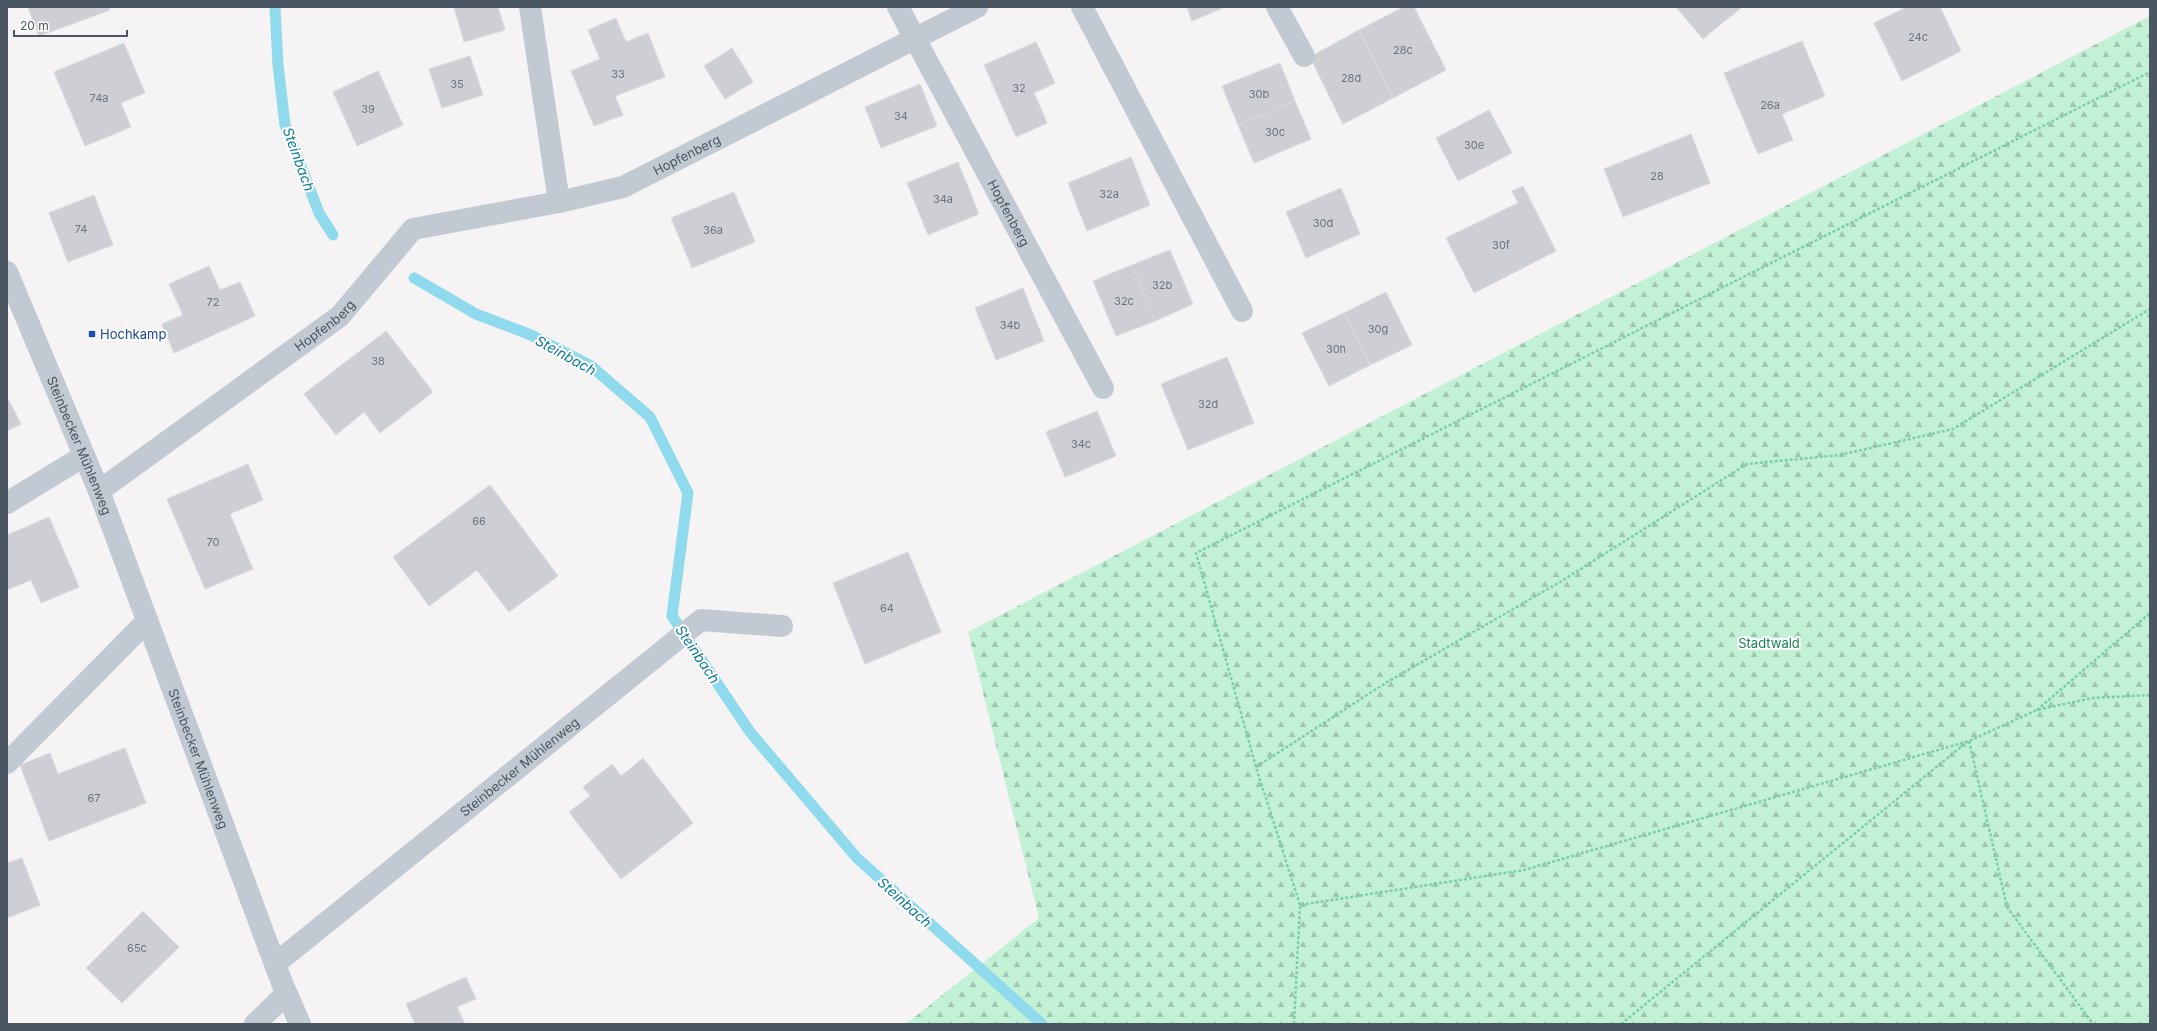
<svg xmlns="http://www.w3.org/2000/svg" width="2157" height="1031" font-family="Inter,sans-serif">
<defs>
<pattern id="forest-firs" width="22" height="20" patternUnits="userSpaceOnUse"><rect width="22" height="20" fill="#c3f1d5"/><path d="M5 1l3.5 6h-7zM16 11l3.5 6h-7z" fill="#a0c6b0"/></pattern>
</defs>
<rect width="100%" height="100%" fill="#f5f3f3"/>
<path fill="url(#forest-firs)" d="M2150 16V1024H906L1039 918 968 632Z"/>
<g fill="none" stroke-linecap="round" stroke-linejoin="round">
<path stroke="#90daee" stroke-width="11" d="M275 7 278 65 285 125 319 213 333 235
M414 278 476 314 531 335 591 366 650 417 688 493 672 616 750 732 857 858 1042 1024"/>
</g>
<path fill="#cdcfd5" stroke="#d7d9de" d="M28 7H109L110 10 39 36Z
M454 7H498L505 30 464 42Z
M1187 7H1225L1192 21Z
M1404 7H1414L1446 70 1393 98 1359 30Z
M1676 7H1742L1703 39Z
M1907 7H1940L1961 51 1902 81 1874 23Z
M616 18 626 42 648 33 665 77 615 96 623 115 594 126 571 71 600 59 588 30Z
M1359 30 1393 98 1343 124 1310 57Z
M1802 41 1825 96 1782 114 1793 140 1758 154 1724 73Z
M1036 42 1055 83 1034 93 1047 123 1016 137 984 65Z
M124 43 145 93 121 103 131 127 85 146 54 72Z
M732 48 753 82 725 99 704 66Z
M470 56 483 95 442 108 429 69Z
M1280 63 1295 101 1238 125 1222 86Z
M378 71 403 125 357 146 333 92Z
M920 84 937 126 881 148 865 107Z
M1295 101 1311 139 1254 163 1238 125Z
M1489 110 1512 153 1458 181 1436 138Z
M1691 134 1710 183 1623 217 1604 169Z
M1131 157 1150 205 1087 231 1068 183Z
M958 162 979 214 928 235 907 183Z
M1523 186 1556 251 1474 293 1446 238 1518 203 1512 191Z
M1341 188 1360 234 1306 258 1286 212Z
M734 192 755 242 692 268 671 218Z
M94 195 113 245 68 262 49 213Z
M1170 250 1193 304 1155 321 1132 265Z
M1132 265 1155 321 1116 336 1093 281Z
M209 266 220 290 240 282 255 316 174 353 162 324 183 315 169 284Z
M1023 288 1044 341 996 360 975 308Z
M1386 292 1412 345 1370 365 1344 313Z
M1344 313 1370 365 1329 386 1302 333Z
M386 331 433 392 380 433 364 412 336 435 304 394Z
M1227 357 1254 423 1188 450 1161 384Z
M7 397 21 424 7 431Z
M1097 411 1116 456 1065 477 1046 432Z
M248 464 263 500 230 514 253 569 205 589 167 499Z
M490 485 558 576 509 612 477 570 429 606 393 557Z
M49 517 79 587 41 603 31 580 7 590V535Z
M908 552 941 632 865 664 833 583Z
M125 748 146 803 49 841 20 765 50 753 58 774Z
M643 758 693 823 621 879 569 812 590 796 583 787 612 764 621 776Z
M22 858 40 905 7 918V863Z
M143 911 179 947 122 1003 86 968Z
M466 977 476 999 457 1007 465 1024H415L406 1004Z"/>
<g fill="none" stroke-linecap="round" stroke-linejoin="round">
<path stroke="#7ad0a6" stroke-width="2.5" stroke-dasharray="3 2" stroke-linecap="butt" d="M2037 710 2150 613
M1969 741 2007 907 2093 1024
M1256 767 1387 682 1560 582 1747 464 1840 455 1953 429 2150 309
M1300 905 1256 767 1196 553 2150 72
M1294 1024 1300 905 1524 870 1969 741 2037 710 2092 698 2150 695
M1621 1024 1967 742"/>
<g stroke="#c1cad2" stroke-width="22">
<path d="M7 763 147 621"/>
<path id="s1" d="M275 964 701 620 782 626"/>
</g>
<g stroke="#c1cad2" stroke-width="22">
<path d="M530 7 559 202"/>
<path id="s2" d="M898 7 1103 388"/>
<path d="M1082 7 1242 311"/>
<path d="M1277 7 1304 56"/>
<path id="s3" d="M99 491 340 316 413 229 559 202 623 187 977 7"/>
<path d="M7 503 84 456"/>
<path d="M255 1024 286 994"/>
</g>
<path stroke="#c1cad2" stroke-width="22" id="s4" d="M7 272 99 491 282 983 300 1024"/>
</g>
<rect fill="#1a4fb4" stroke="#fff" stroke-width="1.5" x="88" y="330" width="8" height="8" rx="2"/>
<g text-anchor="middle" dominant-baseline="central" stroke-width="4" stroke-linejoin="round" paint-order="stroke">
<g font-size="11" fill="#6b747e">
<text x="1918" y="37">24c</text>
<text x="1403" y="50">28c</text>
<text x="618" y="74">33</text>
<text x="1351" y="78">28d</text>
<text x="457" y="84">35</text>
<text x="1019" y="88">32</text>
<text x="1259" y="94">30b</text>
<text x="99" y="98">74a</text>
<text x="1770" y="105">26a</text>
<text x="368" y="109">39</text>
<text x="901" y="116">34</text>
<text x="1275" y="132">30c</text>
<text x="1474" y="145">30e</text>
<text x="1657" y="176">28</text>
<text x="1109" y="194">32a</text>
<text x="943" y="199">34a</text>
<text x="1323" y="223">30d</text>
<text x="81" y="229">74</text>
<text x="713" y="230">36a</text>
<text x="1501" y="245">30f</text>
<text x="1162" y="285">32b</text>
<text x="1124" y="301">32c</text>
<text x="213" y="302">72</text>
<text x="1010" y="325">34b</text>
<text x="1378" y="329">30g</text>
<text x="1336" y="349">30h</text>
<text x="378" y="361">38</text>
<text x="1208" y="404">32d</text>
<text x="1081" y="444">34c</text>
<text x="479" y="521">66</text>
<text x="213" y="542">70</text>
<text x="887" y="608">64</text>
<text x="94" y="798">67</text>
<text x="137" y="948">65c</text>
</g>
<g font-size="13" fill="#4a5661" stroke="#fff">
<text stroke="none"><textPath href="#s3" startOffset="697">Hopfenberg</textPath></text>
<text stroke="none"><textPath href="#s2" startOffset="234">Hopfenberg</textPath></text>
<text stroke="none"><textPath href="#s3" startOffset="280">Hopfenberg</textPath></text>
<text stroke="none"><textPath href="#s4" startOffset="188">Steinbecker Mühlenweg</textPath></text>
<text stroke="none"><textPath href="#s4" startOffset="523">Steinbecker Mühlenweg</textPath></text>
<text stroke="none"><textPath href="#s1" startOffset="314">Steinbecker Mühlenweg</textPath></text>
</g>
<g font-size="13" fill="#164399" stroke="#fff" text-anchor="start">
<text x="100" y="334">Hochkamp</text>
</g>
<g font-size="13" fill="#17864f" stroke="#fff">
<text x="1769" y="643">Stadtwald</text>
</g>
<g font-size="14" font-style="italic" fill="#0c7c9b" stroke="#fff">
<text transform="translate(299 159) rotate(70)">Steinbach</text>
<text transform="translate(566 355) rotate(29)">Steinbach</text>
<text transform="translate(698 654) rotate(56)">Steinbach</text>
<text transform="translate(905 902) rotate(42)">Steinbach</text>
</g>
</g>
<rect width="2157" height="1031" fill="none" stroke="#4a5661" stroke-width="16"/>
<path d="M14 30v6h113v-6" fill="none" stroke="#4a5661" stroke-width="2"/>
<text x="20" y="30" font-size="12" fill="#4a5661" stroke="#ffffff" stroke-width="3" paint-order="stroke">20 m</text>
</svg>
